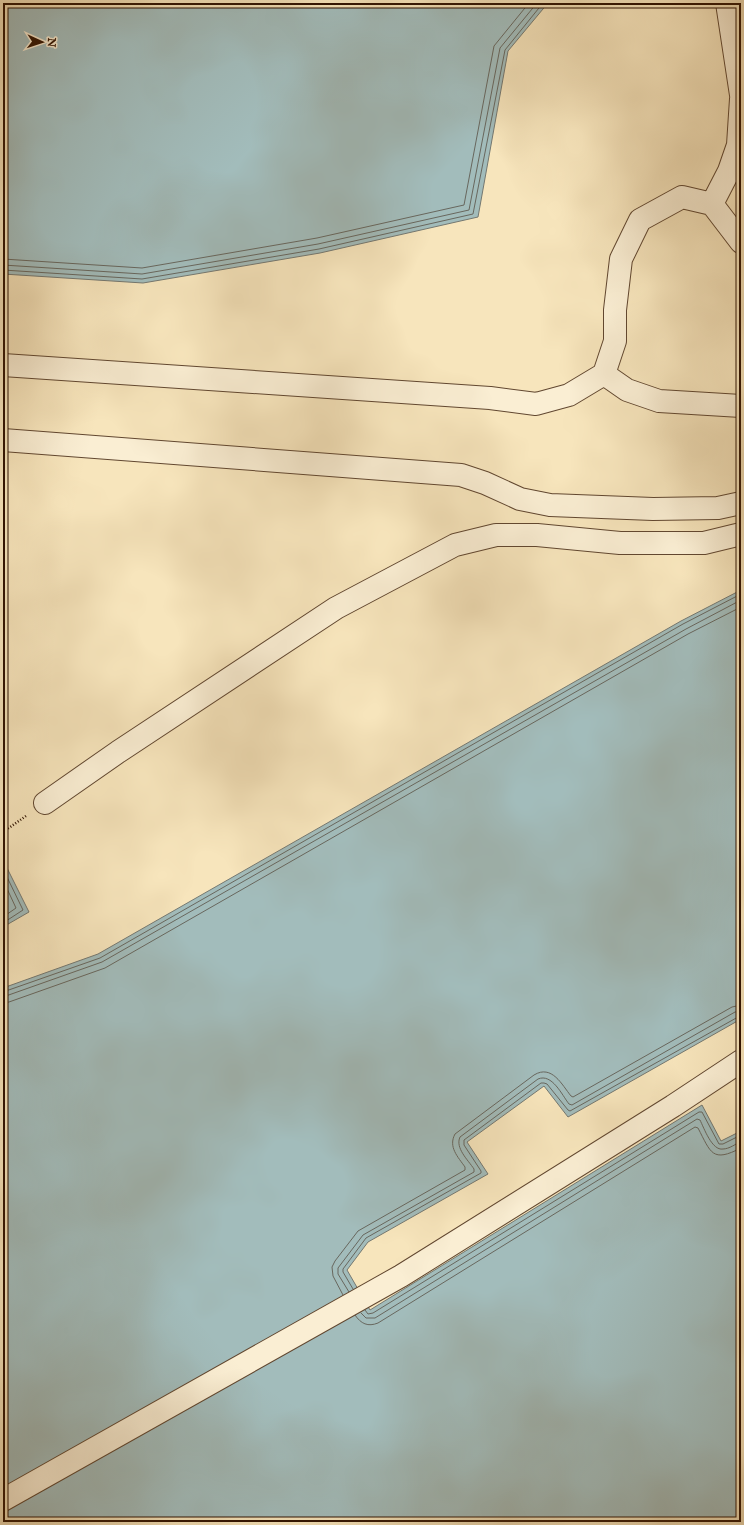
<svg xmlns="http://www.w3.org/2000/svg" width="744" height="1525" font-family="'IM FELL English',serif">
<rect width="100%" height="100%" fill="#f7e5bc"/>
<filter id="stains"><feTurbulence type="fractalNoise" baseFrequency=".005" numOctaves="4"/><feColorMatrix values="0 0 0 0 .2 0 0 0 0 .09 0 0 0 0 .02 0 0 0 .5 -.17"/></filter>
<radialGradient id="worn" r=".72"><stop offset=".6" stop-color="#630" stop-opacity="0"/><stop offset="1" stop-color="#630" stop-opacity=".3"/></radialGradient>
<path fill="#a2bcbb" stroke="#747871" d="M3 3H548L508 51 478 217 320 253 143 283 3 274Z
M741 590V1019L568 1117 544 1086 467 1142 488 1174 368 1242 347 1270 370 1310 702 1105 721 1141 741 1131V1522H3V988L98 954 681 621Z
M7 868 29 912 3 927V870Z"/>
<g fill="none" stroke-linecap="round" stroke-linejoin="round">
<path stroke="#68675e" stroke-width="1" d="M3 259 142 268 317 238 464 205 494 46 529 3
M3 265 142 274 318 244 469 210 500 48 537 3
M3 270 142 279 319 249 473 214 505 50 543 3
M3 873 6 875 23 910 3 923
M3 880 16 908 3 917
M3 992 100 958 683 624 741 594
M3 997 102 962 686 629 741 600
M3 1003 9 1002 105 968 688 634 741 607
M353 1289 343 1272V1269L366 1238 481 1173V1171L464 1145V1140L541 1083H544L547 1084 568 1110 570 1111 738 1017 741 1016
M349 1292 338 1274V1268L363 1235 474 1172V1169C468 1160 455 1148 460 1137L538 1079C552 1073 562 1095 569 1104L572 1105 735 1012 741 1011
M343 1295 333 1276 332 1267 335 1261 358 1231 465 1170V1167C458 1157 448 1147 455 1134L534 1075C552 1064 562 1085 571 1096L573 1097 732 1007 741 1005
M365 1310 368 1314 373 1313 699 1112H702L719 1144H723L741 1135
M361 1313 366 1318H375L697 1119 700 1120C704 1128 712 1151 723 1149 729 1149 736 1144 741 1141
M355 1315C361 1324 368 1327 378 1323L695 1127 698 1128C711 1153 712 1163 741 1148"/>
<defs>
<path id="minor" d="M727 3 741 95
M712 204 729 171 738 145 741 99
M3 365 490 398 536 404 569 395 604 374 615 341V310L621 259 640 220 682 197 712 204 741 242
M604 374 627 390 659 401 741 406
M3 440 461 475 485 483 520 499 550 505 653 509 718 508 741 503
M45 803 118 752 336 608 455 545 496 535H537L620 543H704L741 534
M3 1500 401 1276 673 1106 741 1061"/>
</defs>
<use href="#minor" stroke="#614730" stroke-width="24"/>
<path stroke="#2f1201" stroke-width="2.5" stroke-dasharray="1 2" stroke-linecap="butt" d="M3 832 26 816"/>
<use href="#minor" stroke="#faeed3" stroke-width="22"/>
</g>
<rect width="744" height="1525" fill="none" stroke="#f7e5bc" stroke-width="16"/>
<rect x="4" y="4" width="736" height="1517" fill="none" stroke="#2f1201" stroke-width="2"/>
<rect x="8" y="8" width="728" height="1509" fill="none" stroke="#2f1201"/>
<g transform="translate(42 42) rotate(93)" stroke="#faeed3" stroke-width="3" paint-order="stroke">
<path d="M0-3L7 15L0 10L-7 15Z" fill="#2f1201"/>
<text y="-6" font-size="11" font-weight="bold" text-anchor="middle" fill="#2f1201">N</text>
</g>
<rect width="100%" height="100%" filter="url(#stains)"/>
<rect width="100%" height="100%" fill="url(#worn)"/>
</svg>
